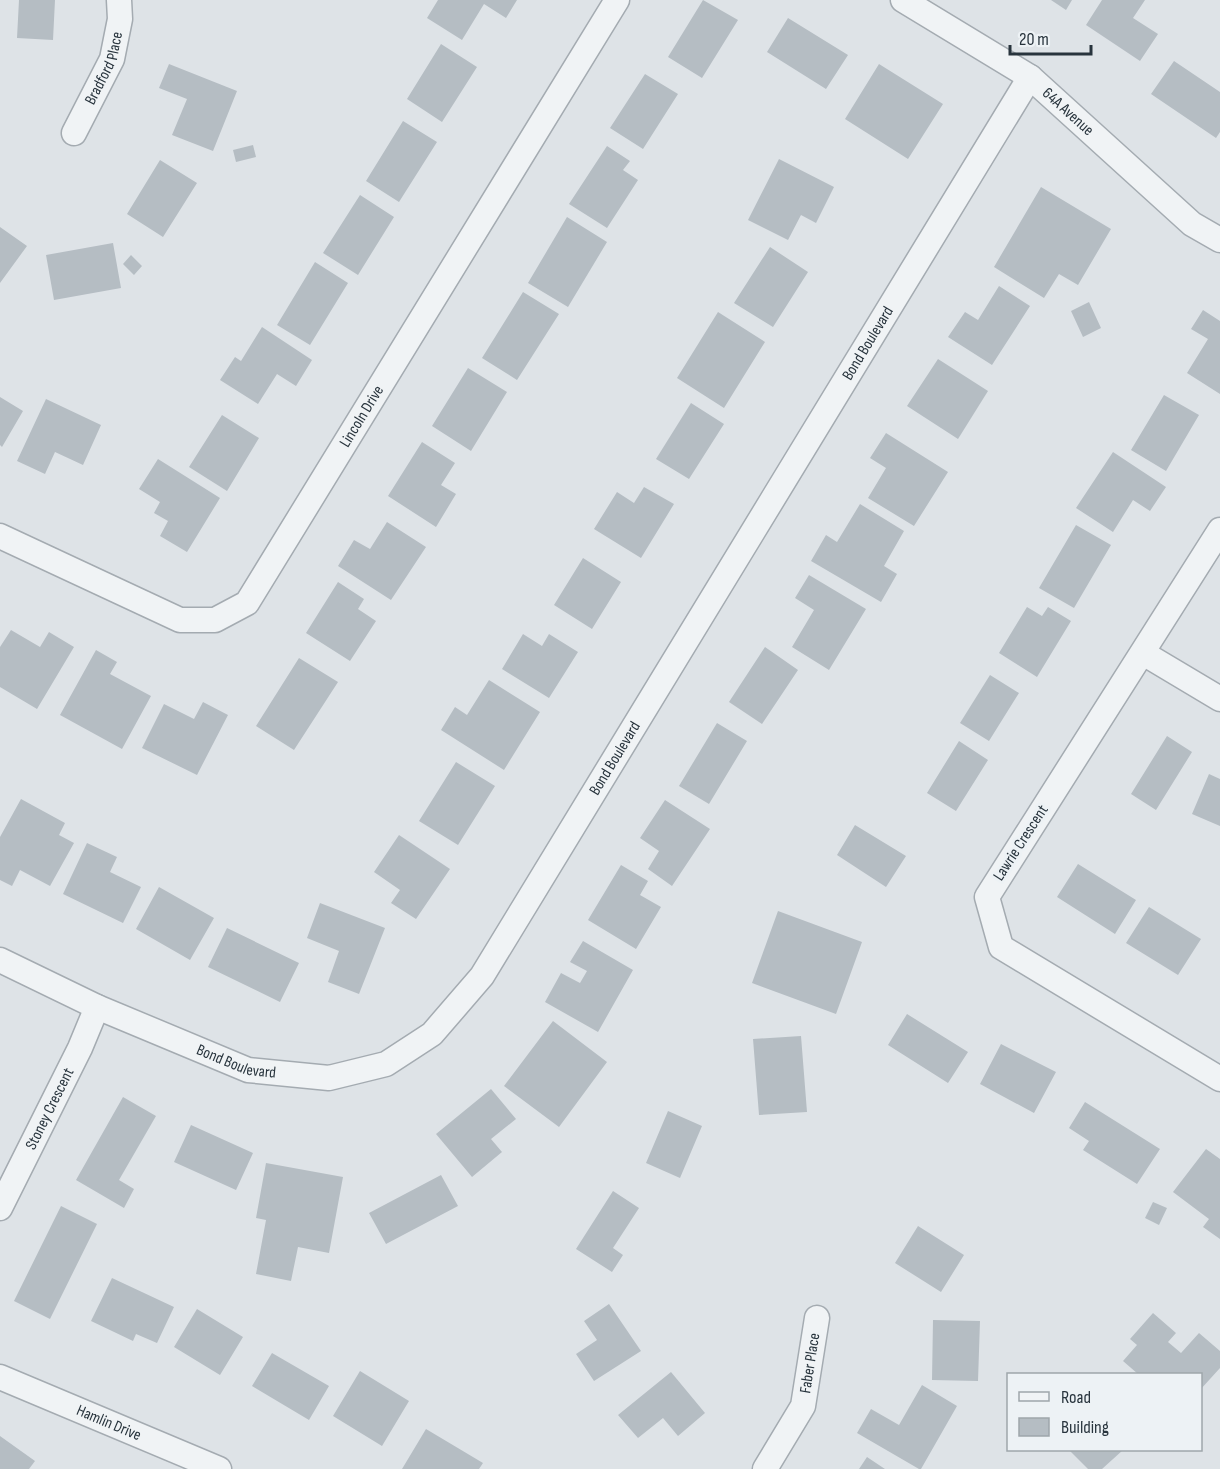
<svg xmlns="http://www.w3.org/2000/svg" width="1220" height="1469" font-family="'Sofia Sans Condensed',sans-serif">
<rect width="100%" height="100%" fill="#dee3e7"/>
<path fill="#b5bdc3" d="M19 0H55L53 40 17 38Z
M438 0H517L506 18 484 4 462 40 427 18Z
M703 0 738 20 702 78 668 57Z
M1051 0H1072L1066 10Z
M1102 0H1145L1133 18 1158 34 1140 61 1086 25Z
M788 18 848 55 826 89 767 52Z
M441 44 477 67 442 122 407 99Z
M1174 61 1220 92V132L1216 138 1151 94Z
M169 64 237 91 213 151 172 135 187 99 159 88Z
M879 64 943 104 908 159 845 119Z
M645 74 678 94 643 149 610 128Z
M403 121 437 142 399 202 366 181Z
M253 145 256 157 236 162 233 150Z
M607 146 630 161 623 170 638 180 607 228 569 204Z
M779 159 834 187 816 223 801 215 788 240 748 220Z
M160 160 197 183 163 237 127 214Z
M1041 187 1111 229 1078 285 1059 274 1044 298 994 267Z
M360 195 394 217 358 275 323 253Z
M567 217 607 242 568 307 528 283Z
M0 227 27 246 0 283Z
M113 243 121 288 54 300 46 255Z
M770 247 808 272 773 327 734 303Z
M131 255 142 266 134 275 123 264Z
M315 262 348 283 310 345 277 325Z
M999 286 1030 306 992 365 948 337 965 312 978 320Z
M523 292 559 314 517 380 482 358Z
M1089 302 1101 328 1083 337 1071 311Z
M1203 310 1220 321V394L1187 373 1208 339 1191 329Z
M718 312 765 342 724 408 677 378Z
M262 327 312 360 296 386 277 374 258 404 220 380 235 357 241 361Z
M938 359 988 391 958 439 907 406Z
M468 368 507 392 471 451 432 426Z
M1164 395 1199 415 1166 471 1131 450Z
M0 397 23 411 2 447 0 445Z
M46 399 101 425 83 465 55 452 45 474 17 461Z
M691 403 724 424 689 479 656 459Z
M222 415 259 438 227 491 189 467Z
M886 433 948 472 914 526 868 498 886 468 870 458Z
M422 442 455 463 441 485 456 494 436 527 388 496Z
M1113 452 1166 487 1150 511 1133 500 1113 532 1076 508Z
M158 459 220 498 187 552 160 536 168 521 154 513 160 502 139 489Z
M644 487 674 504 641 558 594 529 617 492 634 503Z
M860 504 904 531 884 566 897 574 881 602 811 561 826 535 837 542Z
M387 522 426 547 391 600 338 566 354 540 370 549Z
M1076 525 1111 545 1074 608 1039 588Z
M583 558 621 582 592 629 554 605Z
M809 575 866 609 829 670 792 647 814 610 795 598Z
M338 582 364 599 358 609 376 621 350 661 306 633Z
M1027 607 1042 616 1048 607 1071 621 1037 677 999 653Z
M11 630 40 647 49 632 74 647 37 709 0 687V647Z
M523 634 542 646 549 634 578 652 549 698 502 669Z
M765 647 798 670 762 724 729 702Z
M96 650 117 662 110 674 151 696 122 749 60 715Z
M299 658 338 682 294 750 256 726Z
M990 675 1019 693 989 741 960 723Z
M489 680 540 712 504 770 441 730 455 707 467 715Z
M203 702 228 715 197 775 142 748 164 704 194 719Z
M717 723 747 741 709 804 679 786Z
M1167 736 1192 752 1156 810 1131 794Z
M959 741 988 760 956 811 927 793Z
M456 762 495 786 458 845 419 821Z
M1209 774 1220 779V826L1192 814Z
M21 799 65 823 59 835 74 843 50 886 20 870 12 886 0 880V837Z
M665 800 710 829 672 886 648 869 659 851 640 838Z
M855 825 906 856 886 887 837 855Z
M399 835 450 869 416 919 391 903 400 890 374 872Z
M87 843 117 857 110 872 141 887 123 923 63 894Z
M1078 864 1136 900 1115 934 1057 897Z
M621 865 648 881 640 895 661 907 636 949 588 920Z
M159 887 214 918 190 960 136 929Z
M320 903 385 928 359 994 328 982 339 951 307 938Z
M1149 907 1201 939 1178 975 1126 943Z
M778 911 862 942 836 1014 752 983Z
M227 928 299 963 280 1002 208 967Z
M583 941 633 970 598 1032 545 1002 561 973 580 983 587 971 570 962Z
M907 1014 968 1052 948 1083 888 1045Z
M553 1021 607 1062 559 1127 504 1086Z
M801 1036 807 1112 759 1115 753 1039Z
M1001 1044 1056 1072 1034 1113 980 1084Z
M491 1089 516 1119 491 1139 502 1152 472 1177 436 1134Z
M123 1097 156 1116 119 1180 134 1189 124 1208 76 1180Z
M1085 1102 1160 1149 1137 1184 1083 1150 1089 1141 1069 1128Z
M668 1111 702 1126 680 1178 646 1163Z
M191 1125 253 1153 236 1190 174 1162Z
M1206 1149 1220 1159V1239L1203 1227 1209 1219 1173 1192Z
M266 1163 343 1177 329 1253 298 1247 291 1281 256 1274 266 1220 256 1218Z
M441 1175 458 1206 386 1244 369 1213Z
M613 1191 639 1208 613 1248 623 1255 612 1272 576 1249Z
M1153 1202 1167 1208 1159 1225 1145 1218Z
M61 1206 97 1224 50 1319 14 1301Z
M918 1226 964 1255 941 1292 895 1263Z
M112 1278 174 1307 157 1343 136 1334 133 1341 91 1321Z
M609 1304 641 1351 594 1381 576 1354 597 1340 584 1321Z
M197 1309 243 1337 220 1375 174 1347Z
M1153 1313 1176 1333 1168 1342 1181 1353 1199 1333 1220 1351V1368L1200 1390V1374H1138L1123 1361 1137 1345 1130 1339Z
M933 1320 980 1321 978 1381 932 1380Z
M272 1353 329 1386 309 1420 252 1386Z
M360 1371 409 1401 382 1446 333 1416Z
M671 1372 705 1413 678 1436 663 1418 638 1438 618 1415Z
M922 1385 957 1406 921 1469H919L857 1433 871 1409 899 1425Z
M426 1429 483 1463 479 1469H402Z
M0 1436 35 1461 29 1469H0Z
M1069 1450H1123L1102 1469H1088Z
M867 1457 885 1469H859Z"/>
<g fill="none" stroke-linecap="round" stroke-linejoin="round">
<defs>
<g id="minor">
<path id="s1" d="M903 0 1030 77 1192 224 1220 240"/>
<path id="s2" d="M74 133 112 59 120 19 119 0"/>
<path d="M1220 530 987 897 1001 947 1220 1079"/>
<path id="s3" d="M0 536 180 620H215L247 603 617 0"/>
<path d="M1143 653 1220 699"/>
<path id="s4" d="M0 960 97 1007 248 1070 329 1078 386 1064 432 1034 482 976 1030 77"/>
<path id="s5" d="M0 1208 80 1048 97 1007"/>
<path id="s6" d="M0 1377 219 1469"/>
<path id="s7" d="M765 1469 803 1406 817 1318"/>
</g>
</defs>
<use href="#minor" stroke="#a4abb1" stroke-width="27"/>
<use href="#minor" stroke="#f0f3f5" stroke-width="24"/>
</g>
<g text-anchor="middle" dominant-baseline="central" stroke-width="6" stroke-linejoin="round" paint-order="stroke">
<g font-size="16" fill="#28343d" stroke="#edf2f5">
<text stroke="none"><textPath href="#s2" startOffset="72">Bradford Place</textPath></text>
<text stroke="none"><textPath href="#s1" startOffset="200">64A Avenue</textPath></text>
<text stroke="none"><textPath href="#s4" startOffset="1284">Bond Boulevard</textPath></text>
<text stroke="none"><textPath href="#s3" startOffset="489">Lincoln Drive</textPath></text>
<text stroke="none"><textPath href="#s4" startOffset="798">Bond Boulevard</textPath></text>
<text transform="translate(1021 843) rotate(-57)">Lawrie Crescent</text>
<text stroke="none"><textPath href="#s4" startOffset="258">Bond Boulevard</textPath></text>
<text stroke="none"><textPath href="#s5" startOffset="111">Stoney Crescent</textPath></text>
<text stroke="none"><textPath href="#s7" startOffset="117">Faber Place</textPath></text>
<text stroke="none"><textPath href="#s6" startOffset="118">Hamlin Drive</textPath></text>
</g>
</g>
<rect x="1007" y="1373" width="195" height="78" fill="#edf2f5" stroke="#9ea6ab" stroke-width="1.5"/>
<rect x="1019" y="1392" width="30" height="9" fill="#f0f3f5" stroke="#9ea6ab" stroke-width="1.5"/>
<text x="1061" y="1403" font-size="18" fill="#28343d">Road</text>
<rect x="1019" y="1418" width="30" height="18" fill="#b5bdc3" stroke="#9ea6ab" stroke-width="1.5"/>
<text x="1061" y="1433" font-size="18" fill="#28343d">Building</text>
<path d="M1010 45v9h81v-9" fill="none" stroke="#28343d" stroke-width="3"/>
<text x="1019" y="45" font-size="18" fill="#28343d" stroke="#edf2f5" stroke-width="4.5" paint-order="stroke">20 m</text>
</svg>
